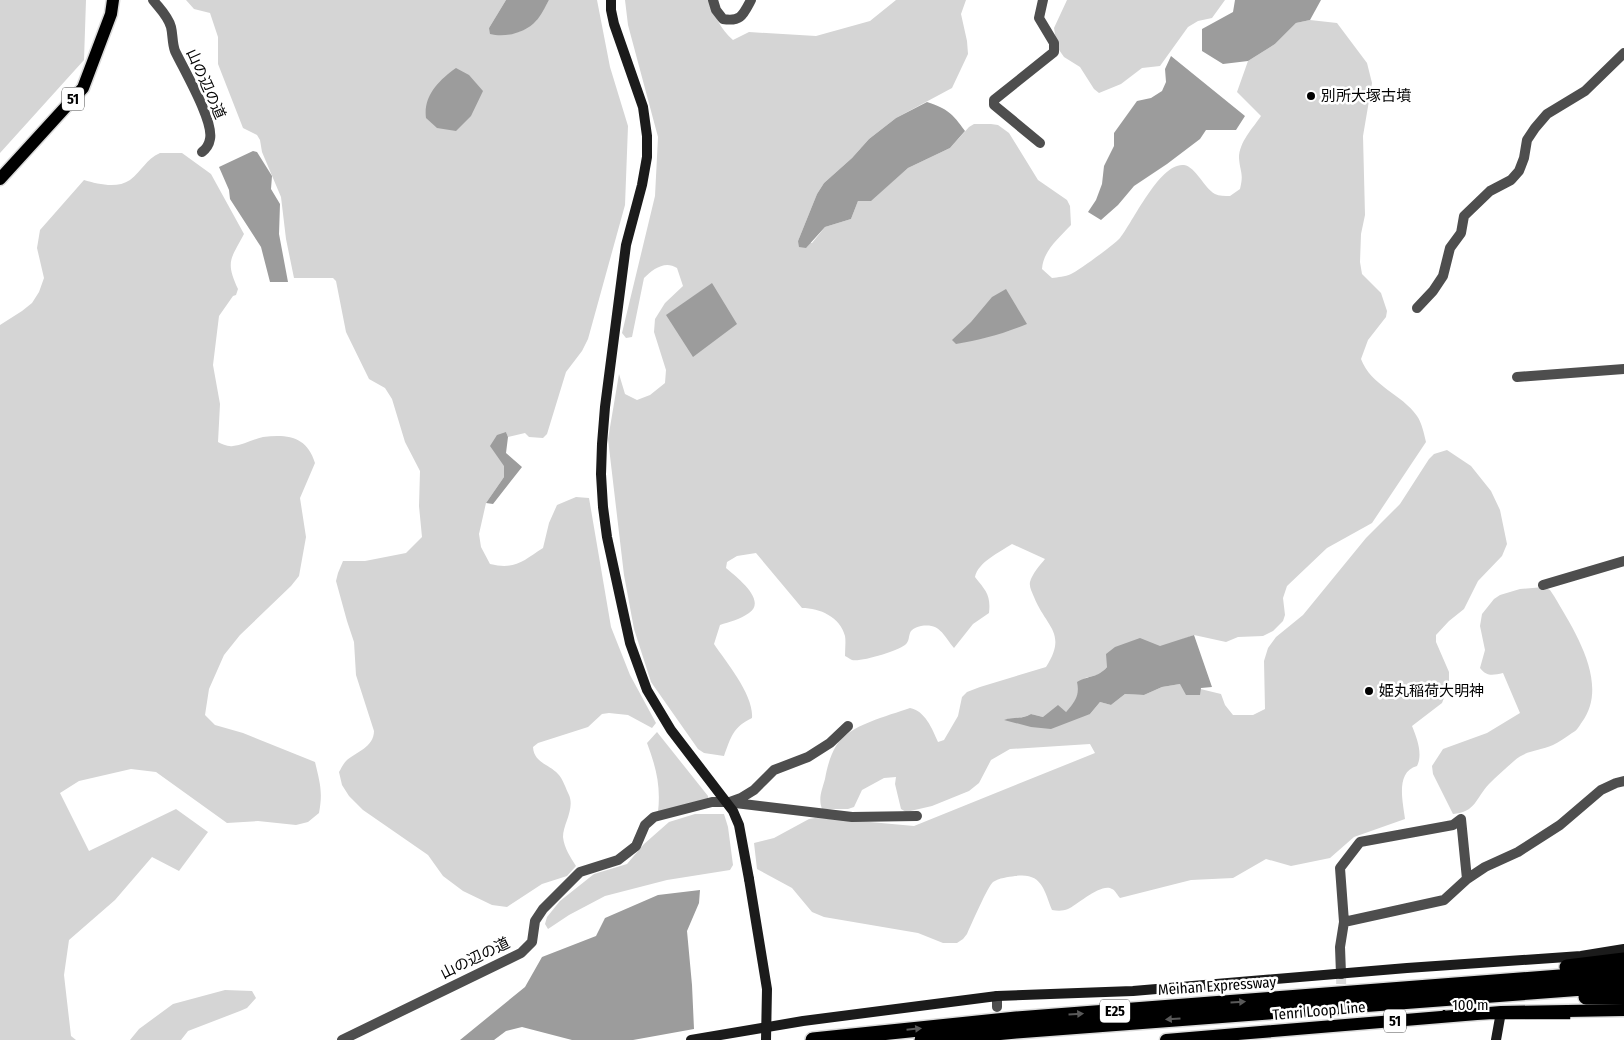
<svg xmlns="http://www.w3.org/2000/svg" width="1624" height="1040" font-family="'Fira Sans Condensed','Noto Sans JP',sans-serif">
<rect width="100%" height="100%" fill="#fff"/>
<path fill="#d5d5d5" d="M0 0H86L84 60 0 153Z
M186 0H506L489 28 519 32 536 21 549 0H597L610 67 628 126 625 205 588 339 582 351 566 372 547 434 543 438 529 437 525 433 508 437 506 432 504 477 486 503 479 534 481 547 490 564C515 570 523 561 543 548L549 523 557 505 576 497 589 498 611 627 630 675 656 723 652 728 628 715 609 713 602 714 588 727 538 743 533 747C534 763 549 764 558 774 563 779 566 789 569 795 575 809 563 824 563 837 564 848 571 858 576 866L567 876 542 884 507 907 492 905 463 891 443 876 428 855 363 810 349 796 342 785 339 772C341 769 343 764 346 761 356 752 374 747 374 731L356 675 354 642 347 621 336 581 338 573 343 561H365L406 553 422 537 419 506 420 471 405 442 392 399 385 388 369 379 346 332 336 281 333 278H294L286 239 281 197 262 152 260 140 257 135 243 128 218 64V37L210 13 194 9Z
M625 0H710C715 16 720 29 733 40L749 32 816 36 870 21 896 0H966L961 14 967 41 968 54 952 88 896 118 869 139 852 158 824 183 817 194 798 241 812 243 825 227 851 219 858 201 871 200 908 168 950 148 969 127 974 124H991L998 125 1009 133 1038 180 1067 200 1070 206 1071 225C1059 238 1043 251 1042 269L1052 278C1058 277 1065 277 1071 274 1078 271 1115 244 1120 238 1133 222 1160 162 1184 165 1196 167 1204 188 1215 194 1219 196 1225 196 1230 196L1240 189C1244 173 1240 172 1239 158 1239 142 1253 128 1261 116L1237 92 1248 61 1275 44 1296 23 1310 20 1337 23 1367 63 1372 83 1363 136 1365 215 1361 234 1360 262 1362 274 1381 293 1387 311 1386 317 1368 340 1361 359C1371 386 1402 394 1417 416 1422 423 1424 434 1426 442L1372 523 1327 548 1287 586 1283 598 1285 615 1283 621 1273 631 1263 636 1238 637 1226 642 1194 635 1107 667 1101 674 1085 678 1074 703 1066 712 1043 717 1031 714C1020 720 1014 716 1005 720L1090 714 1100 702 1111 705 1125 694 1144 695 1162 687 1180 684 1221 694 1225 705 1233 715H1253L1265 709 1264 661 1268 648 1276 637 1303 615 1366 538 1400 504 1429 459 1434 454 1447 450 1471 466 1491 491 1500 510 1507 544 1502 556 1478 581 1464 609 1449 621 1436 635V642L1449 672V685L1442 703 1412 726C1417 738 1423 754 1417 766 1395 772 1403 802 1405 819L1354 837 1330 858 1291 866 1266 859 1233 878 1191 880 1120 898C1118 896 1115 890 1112 889 1102 882 1077 905 1068 909 1063 911 1058 911 1052 910 1044 890 1042 872 1015 876 1008 877 999 878 993 882 988 886 971 925 967 934L963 939 957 943H943L918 933 824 917 812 912 792 888 757 869 754 843 774 838 809 819 815 818 837 819 914 826 1095 753 1090 744 1010 749 991 760 979 783 969 791 932 806 906 812 901 809 895 784 896 777 884 778 862 790 854 807 848 809H822C818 798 822 790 825 779 827 768 830 756 836 746 848 725 888 716 910 708 925 711 932 728 938 742L944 740 958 716 962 697 967 692 980 687 1046 667C1068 633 1046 627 1034 597 1032 592 1029 587 1030 582 1032 574 1040 565 1045 559L1012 544C1000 552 978 562 975 577 986 591 991 595 989 613L973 624 954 648C943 635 940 623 921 626 917 627 914 628 911 631 908 636 910 641 905 645 897 651 862 662 852 660 849 659 848 657 845 656 845 649 846 642 845 636 840 617 820 608 802 608L756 553 737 556 727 562 726 568C735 576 768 600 749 613 741 619 729 622 720 625L714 644C726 662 754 695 752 718 733 727 731 737 724 756L704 753 698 749 651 682 634 629 624 575 608 439 619 374 625 394 637 400 650 395 665 383 666 370 654 332 655 319 665 303 683 286 677 268C665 260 653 269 644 278L632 337 626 338 622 333 655 196 658 137 628 25Z
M1067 0H1225L1212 18 1198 21 1188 27 1160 66 1142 68 1121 84 1099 93 1094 89 1080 67 1064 57 1057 47 1054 28Z
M160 153H182L211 174 244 234C231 259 225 261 238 289L236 295 233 296 219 316 213 365 220 404 218 442C222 444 228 447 233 446 243 445 253 439 263 437 289 434 307 437 315 463L300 498 306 537 299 576 291 586 240 635 224 655 209 689 205 715 215 725 243 733 315 762C320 783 323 792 319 813L308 822 296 825 258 821 227 823 156 772 131 769 79 781 60 793 89 851 176 809 208 832 179 871 152 857 115 900 69 940 64 975 71 1036 76 1040H0V325L22 311 32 303 39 292 44 278 37 248 40 230 84 180C98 184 117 189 130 180 142 171 146 159 160 153Z
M1544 587 1550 590 1554 596C1574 630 1610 684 1582 722 1579 726 1577 731 1572 733 1566 737 1559 742 1553 745 1539 751 1526 750 1514 761 1506 768 1497 776 1489 784 1475 799 1476 812 1453 814L1433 774 1432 766 1443 749 1487 733 1520 713 1503 673C1493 675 1487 677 1480 668L1485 650 1480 626 1482 614 1494 599 1500 595 1520 589Z
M657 732 708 796V801L658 812C661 786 656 767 647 743Z
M695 814H724L728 827 733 865 730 870 667 880 605 896 569 915 548 929 545 924 547 917 560 901 594 874 627 864 644 844 669 822Z
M225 990 252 991 256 998 247 1008 240 1011 188 1031 181 1040H130L139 1029 173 1004Z"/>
<path fill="#9c9c9c" d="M506 0H549C545 7 541 16 536 21 525 33 505 38 490 34L489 28Z
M1235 0H1321L1310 20 1296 23 1275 44 1248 61 1223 64 1202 51V29L1233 12Z
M1171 56 1245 116 1236 130H1206L1200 139 1167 164 1134 186 1118 205 1101 220 1088 212 1096 200 1102 184 1104 166 1114 146V133L1137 101 1151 98 1162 91 1166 82 1165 69Z
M456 68 469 75 483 91 471 116 456 131 437 128 426 118C423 96 439 80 456 68Z
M927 102C948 109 952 113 965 131L950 148 908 168 871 201H858L851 219 825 227 806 248 799 247 798 241 817 194 824 183 852 158 869 139 896 118Z
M253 151 257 152 272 176 271 189 280 204 279 234 288 282H270L261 247 230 199 229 190 219 167Z
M712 283 737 324 693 357 666 315Z
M1006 289 1027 324C1003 334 981 340 956 344L952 340 971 322 992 297Z
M506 432 508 437 506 453 522 467 493 504 486 503 504 477V466L490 446 497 435Z
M1194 635 1212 687 1201 688 1200 695H1186L1180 684 1162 687 1144 695 1125 694 1111 705 1100 702 1090 714 1051 729 1031 727 1004 720C1014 716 1021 720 1031 714L1043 717 1058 705 1066 712C1075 702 1080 695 1077 682 1089 675 1098 678 1107 667L1106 654 1115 647 1140 638 1160 646Z
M700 890 699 903 687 931 692 985 694 1029 633 1040H572L522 1027 506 1031 494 1040H460L525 987 542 957 596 936 605 918 658 895Z"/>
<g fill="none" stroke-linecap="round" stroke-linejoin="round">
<path stroke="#d9d9d9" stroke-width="10" stroke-dasharray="10 5" stroke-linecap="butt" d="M1341 974 1342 1025"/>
<defs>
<path id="primary" d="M0 179 83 88 111 14 113 0
M1166 1040 1501 1012 1624 1010"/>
<path id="highway" d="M1567 967 1624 960
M1586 997H1624
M813 1040 1016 1019 1624 972
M922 1040 1016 1031 1624 985"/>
</defs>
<use href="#primary" stroke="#dbdbdb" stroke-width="15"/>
<use href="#highway" stroke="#dbdbdb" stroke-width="18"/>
<path stroke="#4e4e4e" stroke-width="10" d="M153 0C160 9 168 16 171 27 173 35 172 43 175 51 184 70 214 121 210 139 209 145 206 149 202 152
M713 0 716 10 723 19C741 22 743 15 751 0
M1040 143 994 105V100L1054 52V43L1039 18 1043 0
M1417 308 1433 291 1443 276 1450 248 1461 233 1464 216 1490 191 1511 180 1519 171 1524 158 1527 140 1535 128 1547 114 1585 91 1624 53
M1517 377 1624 369
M1543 585 1624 561
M730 802 741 798 754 790 774 770 808 757 830 743 848 726
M1344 922 1444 900 1467 879 1485 867 1518 852 1560 825 1601 790 1616 783 1624 781
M1341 974 1340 947 1344 922 1340 868 1360 842 1453 825 1461 819 1467 879
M997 1007V996
M342 1040 521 953 532 942 535 921 543 909 580 872 618 860 636 846 645 825 654 817 712 802H727L852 817 917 816"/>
<path stroke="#1b1b1b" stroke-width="10" d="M611 0V10L614 24 643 107 647 136V157L642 185 626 245 605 407 602 444 601 474 603 507 607 537 630 643 647 690 671 730 733 811 739 825 749 879
M691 1040 803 1021 997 996 1133 991 1407 968 1581 956 1624 949
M1496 1040 1501 1012"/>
<use href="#primary" stroke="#000" stroke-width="12"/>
<use href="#highway" stroke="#000" stroke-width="15"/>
<path stroke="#1b1b1b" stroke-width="10" d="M749 879 767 989 766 1040"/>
</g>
<defs><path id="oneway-solid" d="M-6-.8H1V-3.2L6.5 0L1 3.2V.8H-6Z" transform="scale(1.25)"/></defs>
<g fill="#595959">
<use href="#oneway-solid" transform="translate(1238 1002) rotate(-4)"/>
<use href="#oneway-solid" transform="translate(1076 1014) rotate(-4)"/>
<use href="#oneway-solid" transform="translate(1173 1019) rotate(176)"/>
<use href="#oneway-solid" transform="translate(914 1029) rotate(-6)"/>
</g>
<g fill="#000" stroke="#fff" stroke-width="2">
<circle cx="1311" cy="96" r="5"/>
<circle cx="1369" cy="691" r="5"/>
</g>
<g text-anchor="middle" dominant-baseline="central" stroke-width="5" stroke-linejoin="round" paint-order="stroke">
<g fill="#fff" stroke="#4c4c4c" stroke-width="1">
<rect x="62" y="87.5" width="22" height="23" rx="4"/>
<rect x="1100" y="999.5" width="30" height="23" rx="4"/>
<rect x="1384" y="1009.5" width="22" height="23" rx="4"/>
</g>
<g font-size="14" font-weight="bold" fill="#000">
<text x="73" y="99">51</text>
<text x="1115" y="1011">E25</text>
<text x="1395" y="1021">51</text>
</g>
<g font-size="15" fill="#000" stroke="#fff">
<text transform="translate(206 84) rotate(66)">山の辺の道</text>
<text transform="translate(475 958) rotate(-26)">山の辺の道</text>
<text transform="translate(1217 986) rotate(-4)">Meihan Expressway</text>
<text transform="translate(1319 1011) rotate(-5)">Tenri Loop Line</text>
</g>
<g font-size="15" fill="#000" stroke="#fff" text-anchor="start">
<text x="1321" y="96">別所大塚古墳</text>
<text x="1379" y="691">姫丸稲荷大明神</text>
</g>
</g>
<path d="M1444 1010v8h125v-8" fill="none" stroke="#000000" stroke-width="2.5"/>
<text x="1452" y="1010" font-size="15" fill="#000000" stroke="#ffffff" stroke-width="4" paint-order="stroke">100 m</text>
</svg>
